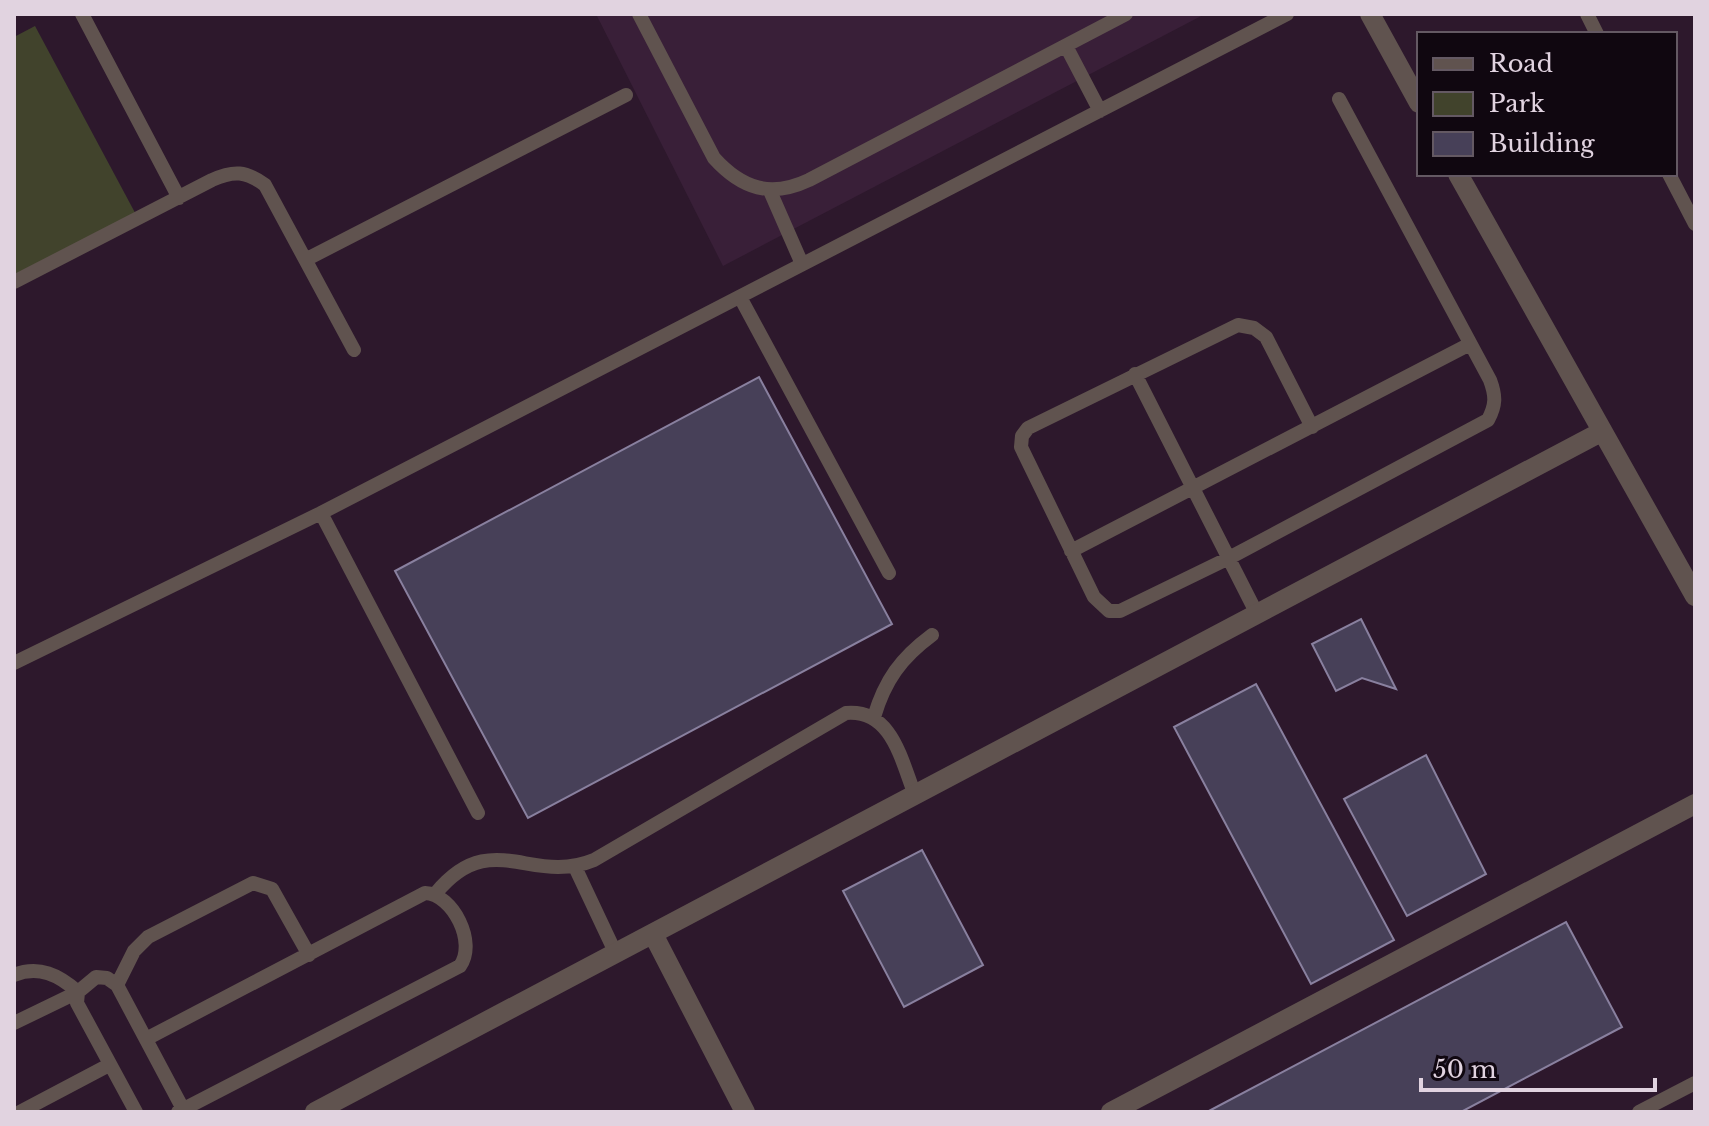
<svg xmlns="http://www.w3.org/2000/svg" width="1709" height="1126" font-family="'Libre Baskerville',serif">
<rect width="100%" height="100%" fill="#2d182c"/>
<path fill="#391f38" d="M596 14H1205L723 266Z"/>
<path fill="#41432c" d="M35 26 140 222 14 289V37Z"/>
<path fill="#474058" stroke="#89809f" stroke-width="2" d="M759 377 892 624 528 818 395 571Z
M1361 619 1396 689 1362 678 1336 691 1312 644Z
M1256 684 1394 940 1311 984 1174 727Z
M1426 755 1486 874 1407 916 1344 799Z
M922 850 983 965 904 1007 843 891Z
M1566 922 1622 1027 1461 1112H1207Z"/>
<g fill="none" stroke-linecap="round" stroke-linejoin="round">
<path stroke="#60534f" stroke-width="14" d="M82 14 179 198
M639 14 714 158C742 189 771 198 809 180L1126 14
M1587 14 1597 34
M1066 46 1100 111
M1669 174 1695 224
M770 191 802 264
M307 259 626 95
M14 282 212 180C234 170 246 171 265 185L354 350
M740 297 889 573
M1135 374 1257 614
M1312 427 1266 337 1254 328 1238 325 1028 428 1022 436 1021 447 1094 597 1109 611H1120L1229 558 1488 420C1496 405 1496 396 1490 380L1339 99
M321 513 478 813
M1071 551 1470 344
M14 663 321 513 1287 14
M874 717C885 680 901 658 932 635
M575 867 616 954
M436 893C491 826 531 886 594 860L846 713C892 709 901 760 915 795
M14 975C39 965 59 975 78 992L14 1023
M117 985 134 951 148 937 253 883 272 889 309 955
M146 1039 425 893C453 894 477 943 460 966L178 1112
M20 1112 109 1065
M136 1112 77 1003 78 992 96 977 107 978 117 985 183 1109
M1639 1112 1695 1083"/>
<path stroke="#60534f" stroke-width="20" d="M1370 14 1419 103
M1458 174 1695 596
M653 934 745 1112
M315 1112 1601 432
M1111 1112 1695 804"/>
</g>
<rect width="1709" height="1126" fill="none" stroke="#e1d3e0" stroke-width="32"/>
<rect x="1417" y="32" width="260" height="144" fill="#100710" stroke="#645963" stroke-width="2"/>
<rect x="1433" y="58" width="40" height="12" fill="#60534f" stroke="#645963" stroke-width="2"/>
<text x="1489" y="72" font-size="24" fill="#e1d3e0">Road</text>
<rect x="1433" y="92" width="40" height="24" fill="#41432c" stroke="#645963" stroke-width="2"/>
<text x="1489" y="112" font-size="24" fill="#e1d3e0">Park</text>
<rect x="1433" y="132" width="40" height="24" fill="#474058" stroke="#645963" stroke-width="2"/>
<text x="1489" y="152" font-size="24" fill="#e1d3e0">Building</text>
<path d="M1421 1078v12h234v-12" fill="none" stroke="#e1d3e0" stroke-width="4"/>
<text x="1433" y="1078" font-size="24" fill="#e1d3e0" stroke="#100710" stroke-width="6" paint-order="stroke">50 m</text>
</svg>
